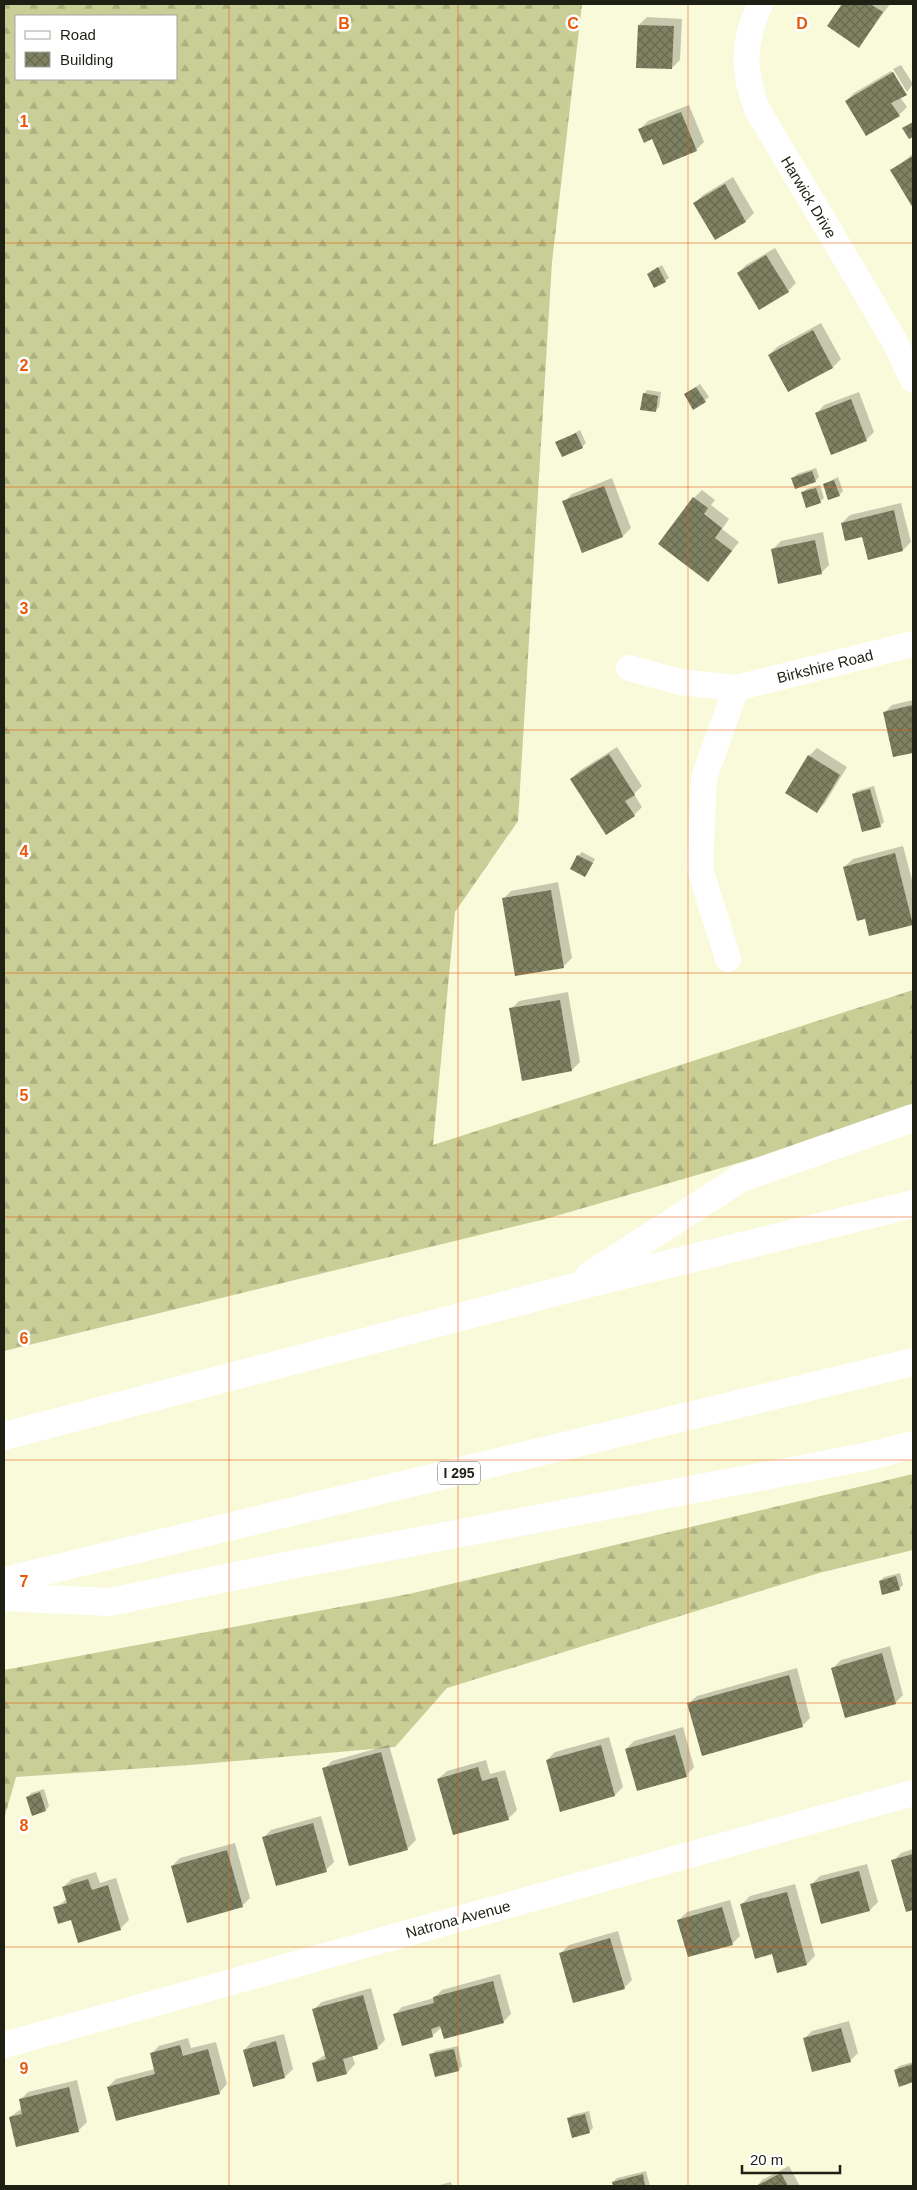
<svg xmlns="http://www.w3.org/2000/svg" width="917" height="2190" font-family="Arial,sans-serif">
<defs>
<pattern id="forest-firs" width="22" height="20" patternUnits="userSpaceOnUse" patternTransform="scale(1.25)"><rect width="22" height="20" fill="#c9cd96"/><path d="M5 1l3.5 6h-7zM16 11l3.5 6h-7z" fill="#acb080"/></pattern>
<pattern id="building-cross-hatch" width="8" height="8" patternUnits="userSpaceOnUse" patternTransform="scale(1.25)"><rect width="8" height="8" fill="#7f8163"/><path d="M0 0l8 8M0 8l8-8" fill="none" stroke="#676950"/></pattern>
</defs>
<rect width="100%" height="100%" fill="#f8fad9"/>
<path fill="url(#forest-firs)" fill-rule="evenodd" d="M7 4H582L552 262 518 821 455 912 433 1145 913 990V1112L549 1218 4 1351V5ZM16 16H176V79H16Z
M913 1474V1550L819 1573 447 1688 395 1747 190 1765 16 1777 4 1819V1670L409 1594Z"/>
<path fill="#0003" d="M843 4H890L859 46 829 25Z
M647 17 682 19 680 60 672 68 639 25Z
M901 65 913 84 907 92 893 69Z
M891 71 904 93H906L900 97 907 107 899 115 846 101 854 93Z
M689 105 704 142 696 150 640 129 648 121Z
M913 154V204L892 170Z
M733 177 754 213 746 221 716 239 695 203 703 195Z
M775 248 796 283 788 291 738 273 746 265Z
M662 265 669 278 665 281 648 274Z
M821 323 841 359 833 367 788 391 769 355 777 347Z
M700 384 709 397 694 408 685 395Z
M647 390 661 392 659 407 655 411 644 394Z
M859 392 874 432 866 440 816 414 824 405Z
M580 430 586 443 582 447 557 443Z
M816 468 819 477 815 481 793 478 797 474Z
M838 477 843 491 839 495 824 484Z
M612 478 631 528 623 536 582 552 564 502 572 494Z
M820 485 824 498 820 502 803 493 806 489Z
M702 490 715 500 711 505 729 519 722 529 739 542 708 581 694 498Z
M901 503 911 542 903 550 863 535 842 523 850 515Z
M823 532 829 565 821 573 773 549 781 541Z
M913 700V751L894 756 884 713 892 705Z
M617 747 642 786 634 794 642 807 634 815 571 779 579 771Z
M817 748 847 767 825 803 817 811 809 756Z
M874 786 884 822 880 826 853 794 857 791Z
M903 846 913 884V924L870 935 866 918 844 867 853 859Z
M582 852 595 859 585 876 578 856Z
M558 882 572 958 564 966 503 899 511 891Z
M568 992 580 1062 572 1070 511 1009 519 1001Z
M900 1573 903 1585 899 1589 880 1581 884 1577Z
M890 1646 903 1695 895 1703 833 1668 841 1660Z
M797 1668 810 1718 802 1726 688 1704 697 1696Z
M683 1727 694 1767 686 1776 626 1749 634 1741Z
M609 1737 623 1787 615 1795 547 1760 555 1752Z
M389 1745 416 1840 408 1848 350 1864 324 1769 332 1761Z
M486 1760 490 1774 505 1770 517 1810 509 1818 454 1834 438 1779 447 1771Z
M44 1789 49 1806 46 1810 28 1797 31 1793Z
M321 1816 334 1862 326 1870 263 1838 271 1830Z
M235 1843 250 1898 242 1906 172 1866 180 1858Z
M913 1849V1909L907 1910 893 1861 901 1853Z
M867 1864 878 1902 870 1910 812 1884 820 1876Z
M96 1872 100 1883 116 1878 129 1920 121 1928 79 1941 72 1918 55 1908 67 1899 63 1887 72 1879Z
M795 1884 815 1956 807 1964 773 1953 742 1904 750 1896Z
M730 1900 740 1936 732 1944 679 1920 687 1912Z
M618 1931 632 1980 624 1988 561 1953 569 1945Z
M500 1974 511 2014 503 2022 442 2027 432 2036 394 2015 402 2007 434 1998 442 1990Z
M371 1988 385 2040 377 2048 352 2055 355 2064 347 2073 318 2080 313 2063 326 2054 313 2010 322 2002Z
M849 2021 858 2053 850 2061 804 2039 812 2031Z
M284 2034 293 2069 285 2077 254 2085 244 2050 252 2042Z
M188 2038 191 2048 216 2042 227 2084 219 2093 108 2087 116 2079 155 2069 151 2054 159 2046Z
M458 2046 462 2066 459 2070 436 2075 431 2055 435 2051Z
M913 2062V2081L899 2085 895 2070 899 2066Z
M77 2080 87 2122 79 2130 17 2145 10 2117 22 2108 20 2100 28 2092Z
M589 2111 593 2128 589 2132 568 2119 572 2115Z
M789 2166 800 2186H757L762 2180Z
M646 2171 650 2186H614L613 2182 617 2178Z
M451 2182 452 2186H436Z"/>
<path fill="url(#building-cross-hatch)" d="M842 4H870L883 12 859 48 827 26Z
M638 25 674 26 672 69 636 68Z
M893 72 907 95 891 103 900 116 866 136 845 101Z
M681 112 697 151 663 165 652 139 644 143 638 129Z
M913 122V137L909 139 902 128Z
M913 156V208L890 170Z
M725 184 746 222 715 240 693 203Z
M766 255 789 292 759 310 737 273Z
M658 267 666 282 654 288 647 274Z
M813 330 833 368 788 392 768 355Z
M696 387 706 402 693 410 684 394Z
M643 393 658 396 656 412 640 410Z
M851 399 867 441 831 455 815 413Z
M576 433 583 448 562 457 555 442Z
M812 471 816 482 795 489 791 478Z
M834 480 840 496 828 500 823 484Z
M604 486 623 537 582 553 562 501Z
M816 488 821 503 806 508 801 492Z
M693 497 708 508 704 514 722 528 715 538 732 551 708 582 658 544Z
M894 510 903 551 868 560 862 537 845 541 841 523Z
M815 540 822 574 778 584 771 549Z
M913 705V753L893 757 883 712Z
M609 754 635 795 625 801 635 816 606 835 570 779Z
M808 755 840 775 817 813 785 793Z
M870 789 881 827 862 832 852 794Z
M895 853 913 925 869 936 865 919 857 921 843 867Z
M577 855 593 863 585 877 570 869Z
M551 890 564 968 515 976 502 898Z
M560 1000 572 1071 522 1081 509 1008Z
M896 1576 900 1590 882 1595 879 1581Z
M882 1653 896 1704 845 1718 831 1668Z
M789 1675 803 1727 702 1756 687 1703Z
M675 1735 687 1777 637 1791 625 1749Z
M601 1745 615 1796 560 1812 546 1760Z
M381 1752 408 1850 349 1866 322 1768Z
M478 1767 482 1781 497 1777 509 1820 453 1835 437 1779Z
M40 1792 46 1811 32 1816 26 1797Z
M313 1823 327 1872 276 1886 262 1837Z
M227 1850 243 1907 187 1923 171 1866Z
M913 1854V1910L906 1912 891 1860Z
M859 1871 870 1911 821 1924 810 1884Z
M88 1879 92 1890 108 1885 121 1930 78 1943 71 1920 58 1924 53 1907 67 1903 62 1887Z
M787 1892 807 1965 777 1973 772 1954 755 1959 740 1904Z
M722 1907 733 1945 688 1957 677 1920Z
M610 1938 625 1989 573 2003 559 1953Z
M493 1981 504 2023 444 2039 440 2026 431 2029 433 2037 402 2046 393 2014 434 2003 433 1997Z
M363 1995 378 2049 343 2059 347 2074 317 2082 312 2063 326 2059 312 2009Z
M841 2028 851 2062 812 2072 803 2038Z
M276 2041 285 2078 253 2087 243 2050Z
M180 2045 183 2056 208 2049 220 2094 116 2121 107 2087 155 2074 150 2053Z
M454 2049 459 2071 435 2077 429 2054Z
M913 2064V2082L899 2087 894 2070Z
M69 2087 79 2132 16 2147 9 2117 22 2114 19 2099Z
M585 2114 590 2133 572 2138 567 2118Z
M781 2173 788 2186H756Z
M643 2174 645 2186H613L612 2182Z"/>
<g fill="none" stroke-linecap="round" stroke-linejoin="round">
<path stroke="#fff" stroke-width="26" d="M760 4C743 43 742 69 757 109L894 340 913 380
M629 668 680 682 736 688
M728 959 700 869 704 778 736 688 913 644
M4 2045 913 1793"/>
<path stroke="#fff" stroke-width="28" d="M589 1276 741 1178 913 1118
M4 1436 571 1288 913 1204
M4 1581 913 1362
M4 1597 109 1602 281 1567 865 1457 913 1445"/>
</g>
<path fill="none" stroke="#e8590c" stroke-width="1" stroke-opacity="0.55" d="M229 4V2186M458 4V2186M688 4V2186M4 243H913M4 487H913M4 730H913M4 973H913M4 1217H913M4 1460H913M4 1703H913M4 1947H913"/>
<g text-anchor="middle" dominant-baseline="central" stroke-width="5" stroke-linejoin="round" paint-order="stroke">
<rect fill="#fff" stroke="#62635a" stroke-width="1" x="438" y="1461.5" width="42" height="23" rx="4"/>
<g font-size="14" font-weight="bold" fill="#1f2014">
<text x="459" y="1473">I 295</text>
</g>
<g font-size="15" fill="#1f2014" stroke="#fff">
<text transform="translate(809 197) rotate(59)">Harwick Drive</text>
<text transform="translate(825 666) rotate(-14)">Birkshire Road</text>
<text transform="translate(458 1919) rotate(-15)">Natrona Avenue</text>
</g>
</g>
<g font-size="16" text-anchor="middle" font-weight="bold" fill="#e8590c" stroke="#fff" stroke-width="5" stroke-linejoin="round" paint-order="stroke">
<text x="344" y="29">B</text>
<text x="573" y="29">C</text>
<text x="802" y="29">D</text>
<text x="24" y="127">1</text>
<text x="24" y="371">2</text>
<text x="24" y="614">3</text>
<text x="24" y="857">4</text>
<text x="24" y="1101">5</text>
<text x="24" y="1344">6</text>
<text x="24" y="1587">7</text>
<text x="24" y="1831">8</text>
<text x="24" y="2074">9</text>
</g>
<rect width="917" height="2190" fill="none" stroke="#1f2014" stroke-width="10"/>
<rect x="15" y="15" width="162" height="65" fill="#ffffff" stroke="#a5a6a1"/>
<rect x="25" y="31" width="25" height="8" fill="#ffffff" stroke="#a5a6a1"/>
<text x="60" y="40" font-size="15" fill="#1f2014">Road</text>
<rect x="25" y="52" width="25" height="15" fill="url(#building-cross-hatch)" stroke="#a5a6a1"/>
<text x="60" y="65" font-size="15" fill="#1f2014">Building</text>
<path d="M742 2165v8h98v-8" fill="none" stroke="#1f2014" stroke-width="2.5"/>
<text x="750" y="2165" font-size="15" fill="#1f2014" stroke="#ffffff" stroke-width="4" paint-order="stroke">20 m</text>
</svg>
